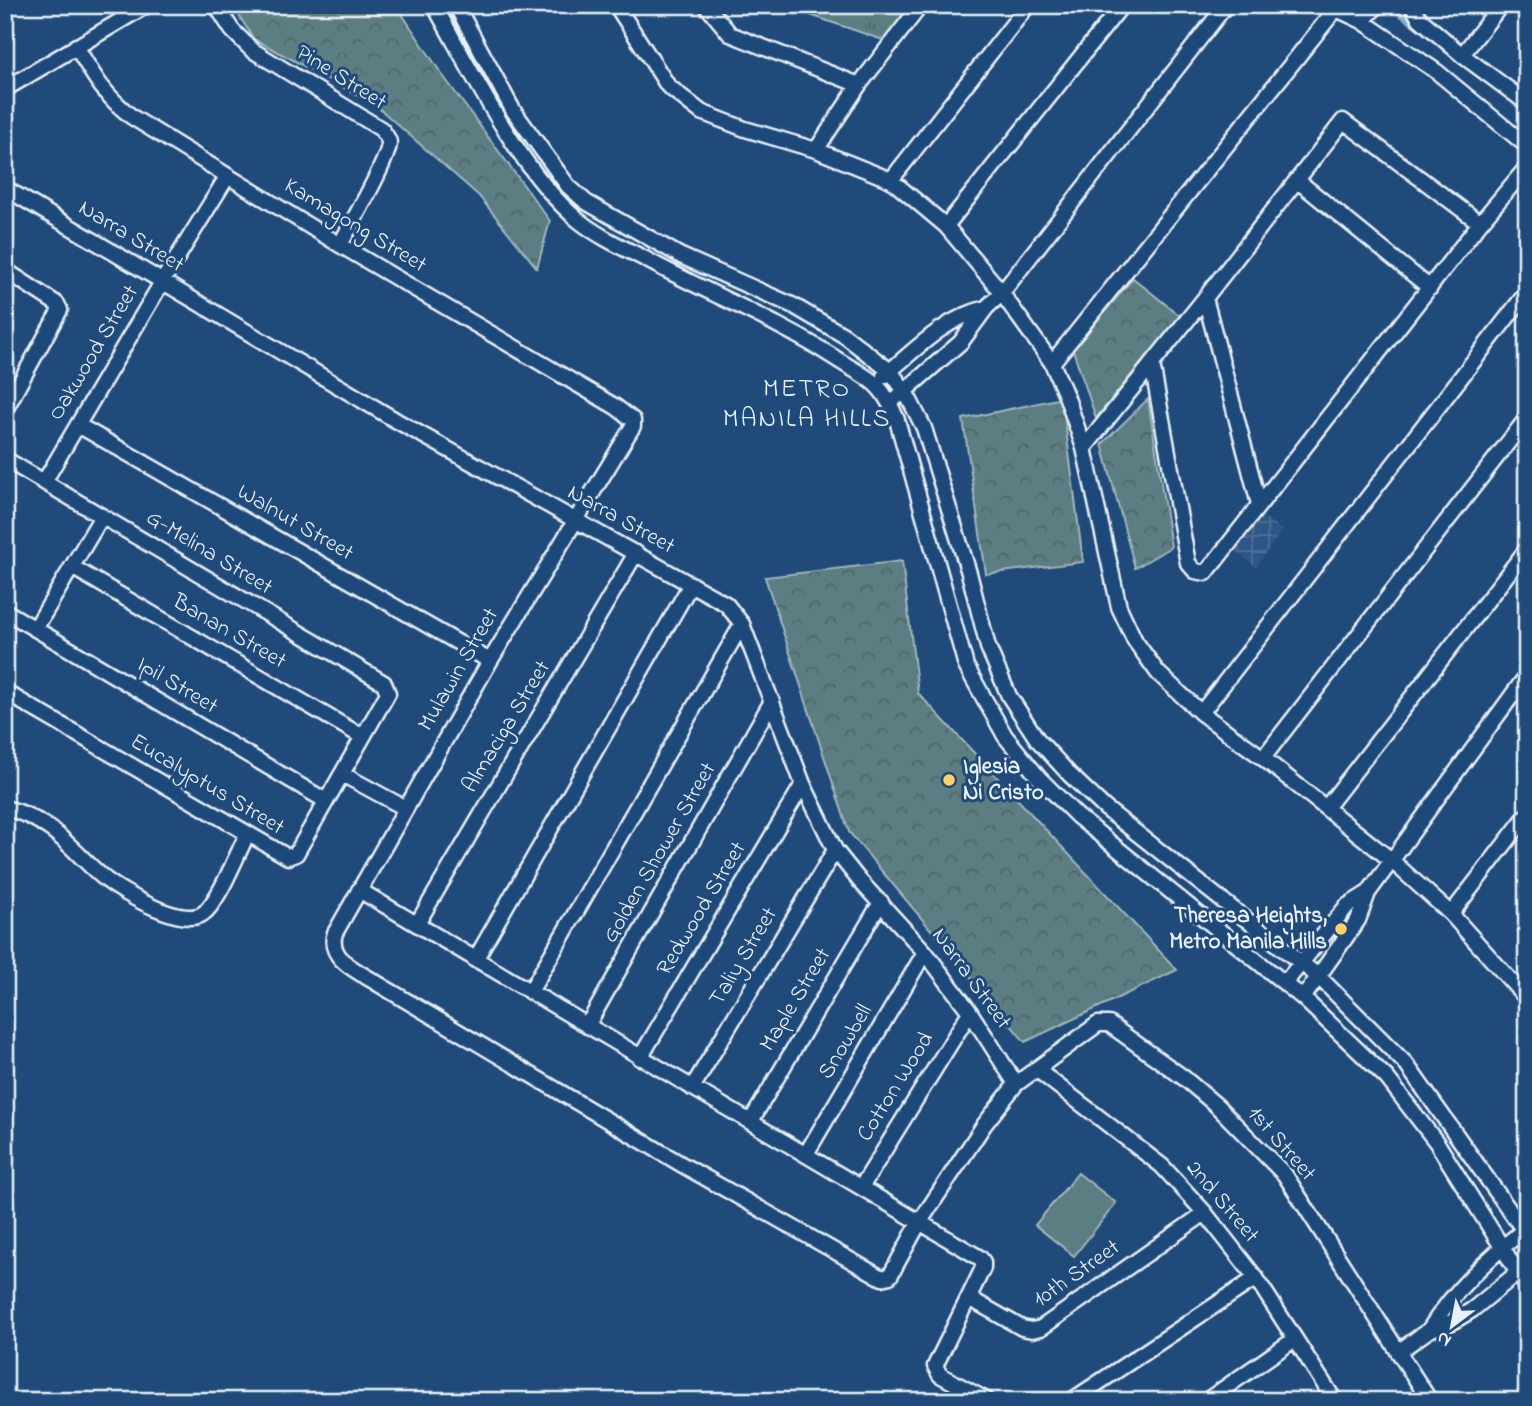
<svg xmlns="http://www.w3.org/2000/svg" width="1532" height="1406" font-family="'Indie Flower',sans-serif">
<defs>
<pattern id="industrial-grid" width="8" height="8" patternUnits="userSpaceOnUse" patternTransform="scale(1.75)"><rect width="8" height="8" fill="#2d5686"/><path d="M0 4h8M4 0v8" fill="none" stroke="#4b6f98"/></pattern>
<pattern id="forest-crowns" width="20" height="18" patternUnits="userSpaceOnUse" patternTransform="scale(1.75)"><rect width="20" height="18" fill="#5b7d82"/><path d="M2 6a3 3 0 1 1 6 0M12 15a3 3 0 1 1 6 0" fill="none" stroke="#526569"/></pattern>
<pattern id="park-tufts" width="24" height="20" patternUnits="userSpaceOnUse" patternTransform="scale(1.75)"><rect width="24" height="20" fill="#5b7d82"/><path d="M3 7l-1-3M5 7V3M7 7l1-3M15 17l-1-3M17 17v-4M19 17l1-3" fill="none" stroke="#526569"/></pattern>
</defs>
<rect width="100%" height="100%" fill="#1f4a7a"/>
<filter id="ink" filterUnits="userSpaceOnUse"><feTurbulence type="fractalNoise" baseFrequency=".0143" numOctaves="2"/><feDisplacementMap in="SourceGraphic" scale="14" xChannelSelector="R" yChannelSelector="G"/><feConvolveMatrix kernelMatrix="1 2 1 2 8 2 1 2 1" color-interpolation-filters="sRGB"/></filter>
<g filter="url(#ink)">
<path fill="url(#industrial-grid)" d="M1260 514 1282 530 1256 567 1234 550Z"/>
<path fill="#5b7d82" stroke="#a2b7bd" stroke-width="2" d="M1078 1173 1116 1203 1074 1256 1035 1225Z"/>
<path fill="url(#forest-crowns)" stroke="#a2b7bd" stroke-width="2" d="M232 5H396L441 73 550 221 537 268 479 196 374 104 254 39Z
M1133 278 1180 316 1096 418 1073 350Z
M1062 398 1083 562 986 574 963 419Z
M1148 399 1171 547 1135 568 1102 444Z
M902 561 918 693 1177 970 1025 1042 849 832 765 577Z"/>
<path fill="url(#park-tufts)" stroke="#a2b7bd" stroke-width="2" d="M781 5H912L886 41Z"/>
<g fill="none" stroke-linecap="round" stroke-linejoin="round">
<path stroke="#8dadc9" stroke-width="5" d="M1388 5 1436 41"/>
<defs>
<path id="street" d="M216 5 232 30 252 50 381 129C384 133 389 138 389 143 389 159 350 226 340 245
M434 5C472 72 520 172 578 220 599 237 624 248 647 260 710 294 776 320 835 358 848 367 864 374 875 384 886 394 892 408 897 420L966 666 1005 736 1039 778 1077 816 1303 998 1387 1078 1437 1143 1527 1287
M456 5 513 110 568 186 586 202 681 256 794 306 845 336 890 371 905 391 924 428 969 573 988 647 1009 696 1037 739 1070 775 1105 808 1319 977 1406 1064 1527 1235
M616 5 668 86 701 112 745 129 816 150 891 180 946 226 998 288 1052 363 1067 398 1084 448 1119 607 1135 641 1158 673 1201 713 1263 758 1391 860 1451 914 1527 999
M706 5 730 34 859 85
M1411 5 1420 19 1462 55 1527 103
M1330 6 1362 21 1436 71 1527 146
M1362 21 1378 5
M76 46C94 77 104 95 132 117L340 245 616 407 633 420V426L490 661 335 933C326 960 362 973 380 985L681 1164 882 1278 890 1276 919 1223 984 1125 1016 1084 1098 1024H1109L1184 1078 1216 1105 1285 1175 1430 1401
M1462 55 1501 5
M5 89 147 5
M816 150 859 85 921 5
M891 180 1028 5
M1298 181 1430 288
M5 188 397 421 726 604 742 624 803 784 835 850 859 880 925 952 970 1012 1016 1084
M946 226 1122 5
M5 270 57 304 60 310 5 410
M1205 298 1259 504
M1052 363 1335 10
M1152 364 1188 563 1195 571 1206 573 1480 223 1527 167
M884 376C915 350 945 318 986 308
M899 396 961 342 986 308 1001 294 1226 5
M78 425 490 661
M1084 448 1205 298 1343 121 1480 223
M5 459 384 683 388 693 296 854 288 857 5 692
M44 482 162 282 227 177
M72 567 363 737
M5 611 326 801
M35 629 102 516
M1201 713 1527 292
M1263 758 1527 418
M342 774 405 808
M5 808C23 812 40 821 53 831 72 846 87 864 105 879 123 893 188 932 206 911 222 894 236 856 247 835
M1326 808 1527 549
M359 890 980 1258 983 1262V1268L935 1366 940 1375 988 1401
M1451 914 1527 815
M417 924 636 553
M475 960 691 584
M1285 983 1347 906 1368 893
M530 992 742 624
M1303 998 1358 920 1368 893 1527 675
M587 1026 772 701
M640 1058 803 784
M1036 1069 1162 1166 1205 1213 1256 1278 1335 1401
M692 1088 835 850
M751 1121 881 902
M806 1154 925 952
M862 1186 970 1012
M969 1298 1022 1328 1032 1330 1041 1328 1205 1213
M1429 1330C1454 1290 1487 1259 1524 1230
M1398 1352 1429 1330 1452 1322 1472 1310 1527 1265
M1071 1401 1256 1278
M1206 1401 1295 1339"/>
</defs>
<use href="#street" stroke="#e8f1f8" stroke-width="19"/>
<use href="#street" stroke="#1f4a7a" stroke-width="14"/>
</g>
</g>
<g fill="#ffd166" stroke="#1f4a7a" stroke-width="2.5">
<circle cx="949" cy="780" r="7"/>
<circle cx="1341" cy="929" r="7"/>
</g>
<g text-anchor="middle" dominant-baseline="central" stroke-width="6" stroke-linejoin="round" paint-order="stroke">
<g font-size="23" fill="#e8f1f8" stroke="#1f4a7a">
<text transform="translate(341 78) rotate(32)">Pine Street</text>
<text transform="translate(355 226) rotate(31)">Kamagong Street</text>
<text transform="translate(131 237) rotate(31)">Narra Street</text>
<text transform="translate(94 353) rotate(-59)">Oakwood Street</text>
<text transform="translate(621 520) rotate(29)">Narra Street</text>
<text transform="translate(295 523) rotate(30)">Walnut Street</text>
<text transform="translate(209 553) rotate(31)">G-Melina Street</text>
<text transform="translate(229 632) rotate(30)">Banan Street</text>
<text transform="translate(459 670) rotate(-60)">Mulawin Street</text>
<text transform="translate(177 686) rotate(31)">Ipil Street</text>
<text transform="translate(507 727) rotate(-59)">Almaciga Street</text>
<text transform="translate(207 785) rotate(31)">Eucalyptus Street</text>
<text transform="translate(660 853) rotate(-60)">Golden Shower Street</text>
<text transform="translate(702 909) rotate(-59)">Redwood Street</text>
<text transform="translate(744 957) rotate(-59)">Taliy Street</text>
<text transform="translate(971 979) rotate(54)">Narra Street</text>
<text transform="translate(796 1000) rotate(-59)">Maple Street</text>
<text transform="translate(846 1042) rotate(-59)">Snowbell</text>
<text transform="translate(896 1087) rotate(-58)">Cotton Wood</text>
<text transform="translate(1281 1144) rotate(49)">1st Street</text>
<text transform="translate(1222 1202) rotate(50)">2nd Street</text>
<text transform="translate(1077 1274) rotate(-35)">10th Street</text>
</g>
<g font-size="23" font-weight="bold" fill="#e8f1f8" stroke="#1f4a7a" text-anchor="start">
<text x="963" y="767">Iglesia<tspan x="963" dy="26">Ni Cristo</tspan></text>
<text x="1327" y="916" text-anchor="end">Theresa Heights,<tspan x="1327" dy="26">Metro Manila Hills</tspan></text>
</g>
<g font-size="26" letter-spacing="2" fill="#e8f1f8" stroke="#1f4a7a">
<text x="807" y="390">METRO<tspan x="807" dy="30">MANILA HILLS</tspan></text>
</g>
</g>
<rect width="1532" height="1406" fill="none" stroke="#1f4a7a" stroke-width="28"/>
<rect x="14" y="14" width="1504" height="1378" fill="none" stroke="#e8f1f8" stroke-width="2.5" filter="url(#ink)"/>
<g transform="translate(1452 1326) rotate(212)" stroke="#1f4a7a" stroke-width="5" paint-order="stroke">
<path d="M0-5L12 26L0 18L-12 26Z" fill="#e8f1f8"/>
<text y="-10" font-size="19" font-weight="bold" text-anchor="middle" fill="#e8f1f8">N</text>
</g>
</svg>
